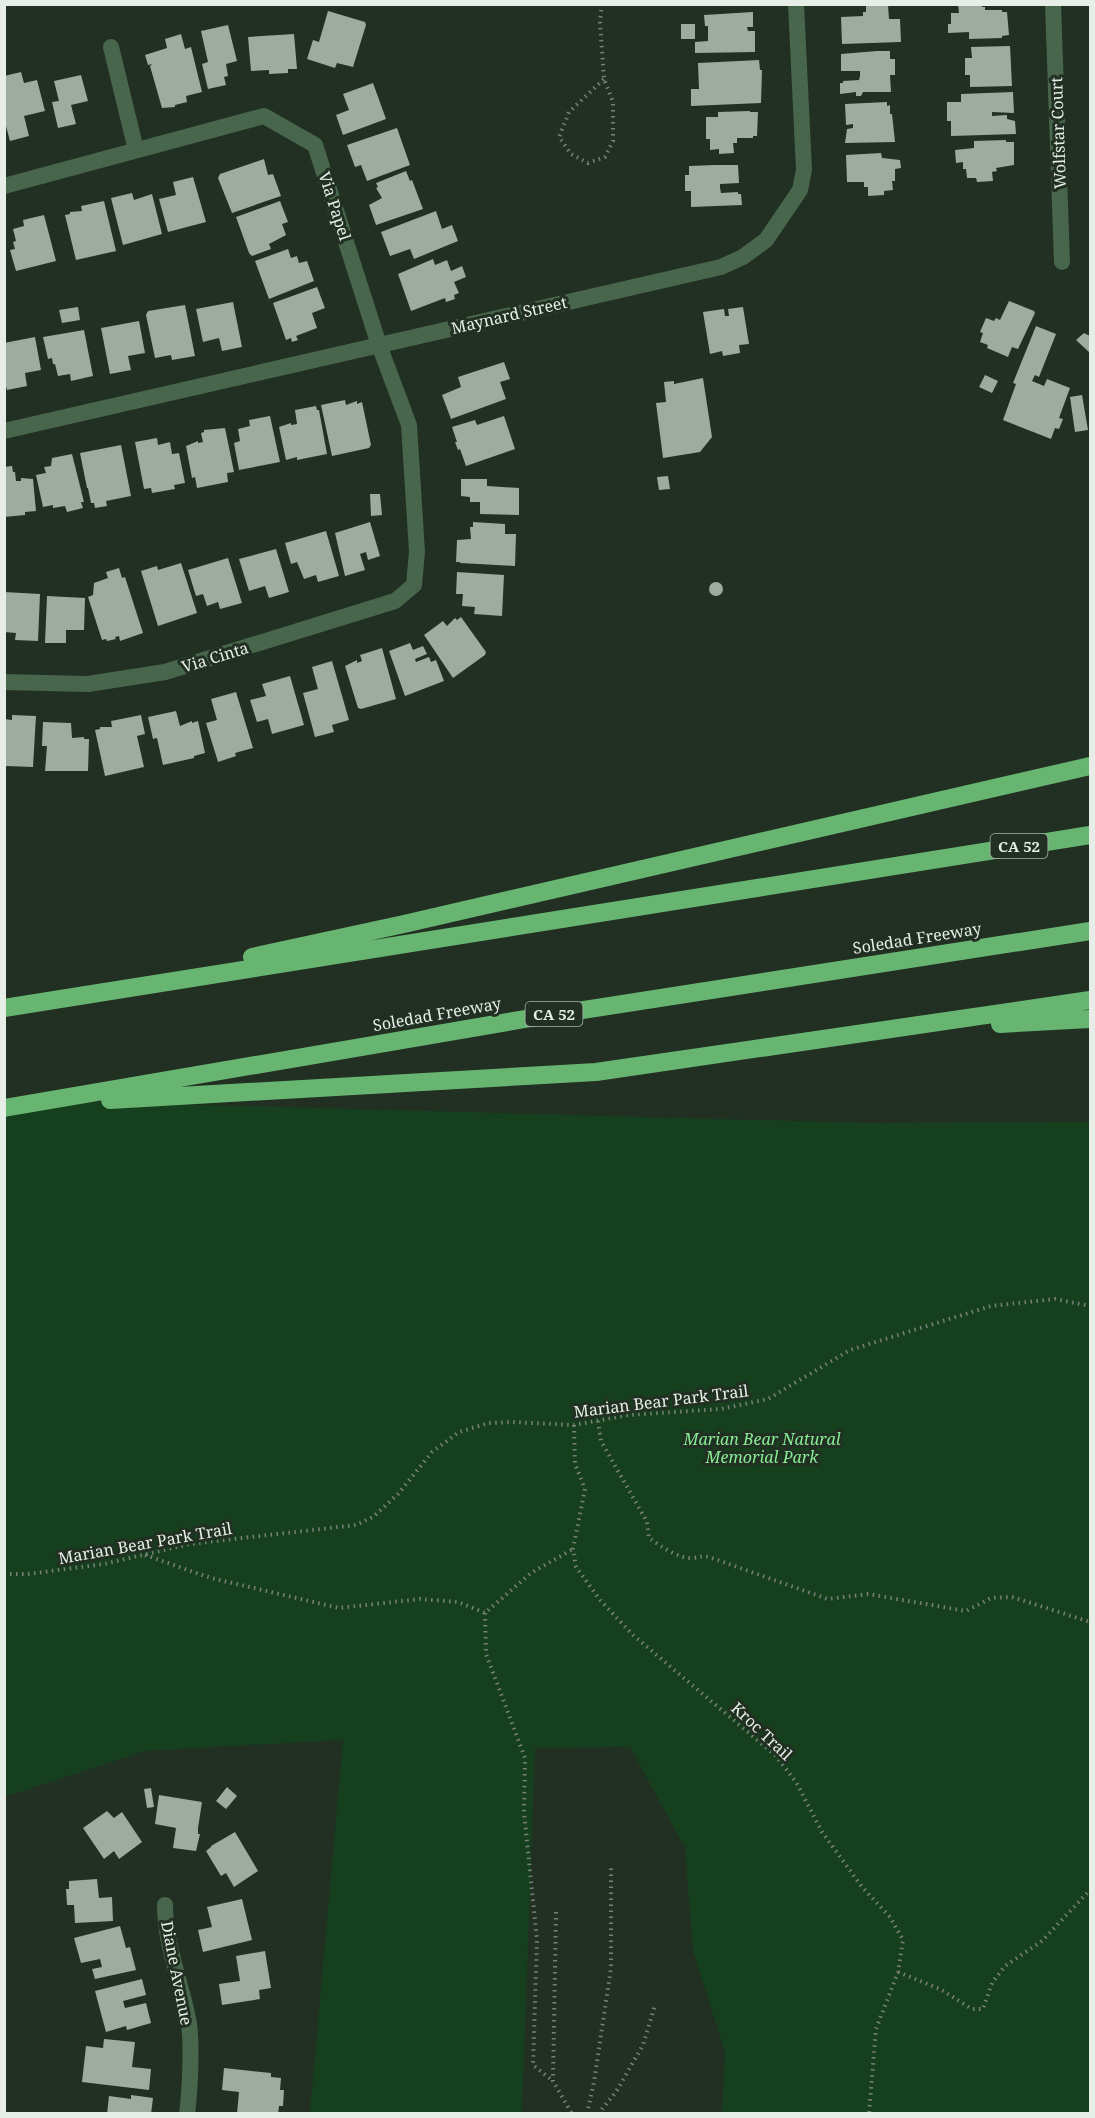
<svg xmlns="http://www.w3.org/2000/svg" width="1095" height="2118" font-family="'Noto Serif',serif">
<rect width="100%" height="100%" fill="#222f23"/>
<path fill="#16401d" d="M23 1100 868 1123 1090 1122V2113H722L725 2052 693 1951 685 1848 630 1747 535 1748 522 2113H310L343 1740 145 1751 5 1797V1103Z"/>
<path fill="#9dac9e" d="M866 4 888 5 889 19H900L901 42 842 44 841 17 863 16V12H866Z
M958 4H981L982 7H985V10H1002V12H1007L1009 35 1002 36V38L969 39V32L948 33V24H951V13H959Z
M328 11 365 22 366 25 353 67 337 63 335 68 307 59 313 40 319 42Z
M753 12V27H747L748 31H755V52L695 53V42L708 41V26H705L704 15Z
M681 24H695V39H681Z
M228 25 237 61 226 64 228 76 224 77 226 85 208 89 202 64 208 62 201 31Z
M181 34 185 49 191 47 202 92 186 96 187 102 175 105V107L162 108 150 66 152 64 148 65 145 55 167 48 165 39Z
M294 34 297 69H288V73L269 74V70L251 71 248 37Z
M1010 46 1012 86 970 87V75H965V58H972L971 47Z
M877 51H890V59H895V75H890L891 92H863L861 96H856V92L840 94V83H843V81L859 80 860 76V71H841V54Z
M759 60 760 70H762L761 103 691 106V89H699L698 63Z
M21 72 24 83 37 80 45 111 24 116 29 136 10 141 4 119V76Z
M81 75 88 101 71 105 76 124 58 128 52 102 59 101 54 81Z
M373 83 386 119 343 135 336 115 349 110 343 94Z
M1013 92 1014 113 992 112V116L1007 115V119L1015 121 1016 134 951 136V121H947V102H961V94Z
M887 102V106L890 105V114H892L895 142 845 143 847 129 853 128V124L846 125 845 104Z
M750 111V112H758L757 136H753V138H737V143H733L734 153 719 154V149L710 150V139H706V117H718V112Z
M397 128 410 165 367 181 361 165 355 167 347 145Z
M1006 140V142H1014V165L996 168 997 171 992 172 993 181 977 182 976 178H967L966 169H963V162L956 163 955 150 974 148V141Z
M881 153 882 158 900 160 901 168 895 169V181H892L893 190 884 191V195L868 196V187H864V182H847L846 155Z
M264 159 268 175 273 174 281 196 232 213 218 178 220 174Z
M715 165H738L739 183 720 184V188L721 193 738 192V194H741L742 205 691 207V191H685V175H689V166Z
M406 171 410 181 412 180 423 209 376 225 369 205 382 198 376 188 378 187 376 183Z
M193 177 206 222 168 232 159 199 176 195 173 182Z
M132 193 134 200 152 194 162 234 123 245 111 198Z
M104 201 116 251 76 260 65 215 70 214V212L82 211 81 206Z
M280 201 288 222 282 224 286 235 269 244 271 249 252 256 249 253 236 217Z
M436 211 442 229 452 225 458 241 414 259 410 249 390 256 381 232Z
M44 215 56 261 16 271 10 250 15 249 13 242 16 241 13 229 24 226 23 220Z
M288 249 291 258 297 256 299 263 307 261 314 281 269 299 255 261Z
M433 259 435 265 447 260 451 271 462 266 466 277 454 282 459 293 454 295 455 299 446 302 445 298 411 311 398 274Z
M317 287 325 308 312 313 317 328 296 336 298 340 292 342 291 338 286 340 273 303Z
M1009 301 1034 311 1035 313 1018 349 1012 347 1008 357 987 348 988 345 980 342 983 333 980 332 986 318 994 321 996 318 1000 320Z
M233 302 242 347 222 351 219 338 203 342 196 309Z
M185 305 195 356 172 360 171 355 155 358 146 315 148 311Z
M78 307 80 320 62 323 59 310Z
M743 307 749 344 739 345 740 353 723 356 722 351 710 354 703 312 724 309 725 316H729L728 309Z
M139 321 145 353 128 356 131 370 110 374 101 328Z
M1036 326 1056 334 1039 377 1035 375 1032 381 1044 386 1047 379 1070 388 1059 418 1063 419 1059 429 1055 428 1051 439 1003 420 1016 384 1013 383Z
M84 330 93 376 71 381 70 374 58 376 55 364H53L52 358 48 359 43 337Z
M1084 333 1090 336V353L1076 340Z
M35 337 41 370 25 373 27 386 7 390 4 379V343Z
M504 362 510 379 500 382 506 399 451 419 442 395 461 387 458 377Z
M985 375 998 381 992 393 979 387Z
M703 378 712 437 700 452 663 458 656 403 666 402 664 382 674 381V384Z
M1082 395 1088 430 1075 432 1070 397Z
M345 400 346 405 357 401V404L362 402 371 445 369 448 332 456 321 405Z
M316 406 317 410H319L327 454 297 460V457L286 460 279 427 291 423V425L297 424 295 410Z
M270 416 280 462 239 470 234 443 240 441 238 429 250 426 249 420Z
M504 416 515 449 466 466 460 449 458 450 455 442H457L452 427 475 420 477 425Z
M225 428 234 472 227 473 228 482 197 488 195 477 192 478 186 446 198 441V443L203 442 201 433 204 432V430Z
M157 438 158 445 170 442 172 454 179 453 185 483 174 485 175 489 152 493 151 488 144 489 135 442Z
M121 445 131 496 106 501 107 506 95 508 94 503H91L88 488H87L80 453Z
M72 454 84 502H81L83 508 67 512 65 506 53 508V505L43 507 36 475 46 473 44 467 51 466 52 458Z
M12 466 13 472H15L16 481H21V478L33 479 36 511 25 512V515L4 517V467Z
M668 476 670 489 659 490 657 477Z
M461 479H487V486L519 488V515L480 514V502H470V497L461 496Z
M370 494H380L382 515 371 516Z
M370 522 380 556 368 560 366 552 360 554 365 570 345 576 335 533Z
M473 522 505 524V534H516L515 566 460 563V562H456L457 540 471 539 470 527H473Z
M326 531 339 576 318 582 316 575 304 579 297 562 291 564 285 543Z
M276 549 289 592 269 598 265 586 249 591 239 559Z
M228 558 242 603 220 609 218 602 207 606 203 594 196 596 188 570Z
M181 563 197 613 158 626 141 571 157 566 158 570Z
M119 568 122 578 125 577 143 633 120 641 119 636 115 637 116 639 107 641 106 639 102 640 88 597 93 595 94 583 108 578 106 572Z
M457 572 504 575 502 616 474 614 475 607 462 606 463 594H456Z
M709 589a7 7 0 1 1 14 0a7 7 0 1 1-14 0Z
M4 592 40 594 38 641 15 640 16 633 4 632Z
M47 596 85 598 84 630H66V643H45Z
M461 617 486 652 485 655 453 678 424 635 443 621 447 626 455 618 457 620Z
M410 643 413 650 423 646 427 654 415 659 416 662 429 657 431 662 436 660 444 681 405 696 389 651Z
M382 648 396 699 361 709 358 708 345 666 357 660V663L362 661 360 655Z
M332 661 349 720 332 725 334 732 315 737 303 693 318 689 312 667Z
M290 676 304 725 272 734 268 719 257 722 250 700 266 696 262 684Z
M236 692 253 748 235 753 236 756 218 762 206 723 217 720 211 699Z
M176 711 180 726 192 721V723L198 721 205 753 194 756V758L163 765 157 738 153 739 148 717Z
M12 715 36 716 33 767 7 766 4 768V719L12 720Z
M141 715 145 734 137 736 144 767 105 776 95 730 100 729V727H112L111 721Z
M43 722 71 723 72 738 84 737V739H89L88 771H45L47 746H42Z
M227 1787 237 1796 226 1809 216 1801Z
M151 1788 154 1807 147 1808 144 1789Z
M159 1795 202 1802 198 1828V1834H200L196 1851 173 1848 176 1828 155 1824Z
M107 1811 114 1818 122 1812 142 1842 119 1859 114 1851 104 1859 83 1828Z
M235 1832 258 1871 234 1887 226 1873 221 1876 206 1851 211 1847V1846Z
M97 1879 99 1898 112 1897 113 1921 75 1923 74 1905H67L66 1889H69V1881Z
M242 1899 252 1940 203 1952 198 1930 212 1927 207 1907Z
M120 1926 126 1948 130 1947 136 1970 95 1979 92 1969 102 1967 100 1959 81 1963 74 1938Z
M265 1951 271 1988 259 1990 260 1999 222 2005 219 1984 240 1981 236 1956Z
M142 1979 146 1995 123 2001 125 2008 146 2003 151 2023 127 2030 126 2026 106 2032 95 1991Z
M104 2039 135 2042 132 2067 151 2069 149 2090 82 2082 86 2046 103 2048Z
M224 2068 271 2073V2077L281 2078 280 2090H284L283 2106H279L278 2114H237L239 2092 222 2090Z
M131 2095 153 2098 151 2114H107L109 2096 131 2099Z"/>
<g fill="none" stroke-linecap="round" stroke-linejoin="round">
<path stroke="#778178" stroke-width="4" stroke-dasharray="1.5 4.5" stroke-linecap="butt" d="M602 4 600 22 604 79 613 102V141L605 157 588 163 571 154 559 137 569 112 604 79
M598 1421 601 1441 647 1522 649 1538C661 1546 678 1559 693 1558 702 1557 702 1555 712 1558L828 1599 868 1594 966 1611 991 1598 1012 1597 1090 1622
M574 1425 575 1464 585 1489 573 1549 576 1567 600 1600 633 1635 775 1755 796 1782 822 1832 862 1887 890 1917 903 1940 898 1972 876 2029 869 2114
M145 1555 211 1578 339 1608 420 1599 458 1602 485 1613 531 1573 573 1549
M4 1574H28L104 1564 190 1544 356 1525 373 1517 398 1494 432 1452 459 1432 489 1423 512 1422 574 1425 628 1415 721 1409 768 1399 850 1350 991 1306 1055 1299 1090 1306
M485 1613 486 1654 525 1758 524 1812 537 1940 533 2065 553 2081
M556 1912 553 2081 572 2114
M898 1972 940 1989 972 2009H983L992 1983 1005 1966 1042 1941 1090 1890
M587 2114 594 2082 611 1968V1864
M598 2114 616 2092 643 2045 655 2005"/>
<path stroke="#47664b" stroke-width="16" d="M1053 4 1062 262
M111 47 136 150
M4 186 264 116 315 145 379 345 409 425 417 552 414 585 395 601 165 672 88 684 4 682
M4 431 721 267 743 257 766 240 800 190 804 170 796 4
M165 1905C165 1946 182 1984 189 2024 192 2046 190 2092 187 2114"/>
<path stroke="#68b572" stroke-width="18" d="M252 957 404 924 1090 766
M4 1008 1090 835
M1000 1024 1090 1019
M110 1100 596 1072 1090 1000
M4 1108 525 1019 1090 931"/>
</g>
<g text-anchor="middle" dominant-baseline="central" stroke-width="6" stroke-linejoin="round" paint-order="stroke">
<g fill="#222f23" stroke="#abb5ac" stroke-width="1.5">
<rect x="990.5" y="834" width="57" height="24" rx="4.5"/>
<rect x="525.5" y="1002" width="57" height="24" rx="4.5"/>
</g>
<g font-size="15" font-weight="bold" fill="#e6eee7">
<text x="1019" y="846">CA 52</text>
<text x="554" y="1014">CA 52</text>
</g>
<g font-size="16" fill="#e6eee7" stroke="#222f23">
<text transform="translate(1058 133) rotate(-92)">Wolfstar Court</text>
<text transform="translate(335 206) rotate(72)">Via Papel</text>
<text transform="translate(509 315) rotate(-13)">Maynard Street</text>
<text transform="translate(215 657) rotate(-17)">Via Cinta</text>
<text transform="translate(917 938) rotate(-9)">Soledad Freeway</text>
<text transform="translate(437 1014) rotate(-10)">Soledad Freeway</text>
<text transform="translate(661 1401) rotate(-7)">Marian Bear Park Trail</text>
<text transform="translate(145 1543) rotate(-10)">Marian Bear Park Trail</text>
<text transform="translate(762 1731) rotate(43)">Kroc Trail</text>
<text transform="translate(177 1973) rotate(79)">Diane Avenue</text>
</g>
<g font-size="16" font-style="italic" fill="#87ec95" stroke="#222f23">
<text x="762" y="1439">Marian Bear Natural<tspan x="762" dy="18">Memorial Park</tspan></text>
</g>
</g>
<rect width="1095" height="2118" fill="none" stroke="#e6eee7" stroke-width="12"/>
</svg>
